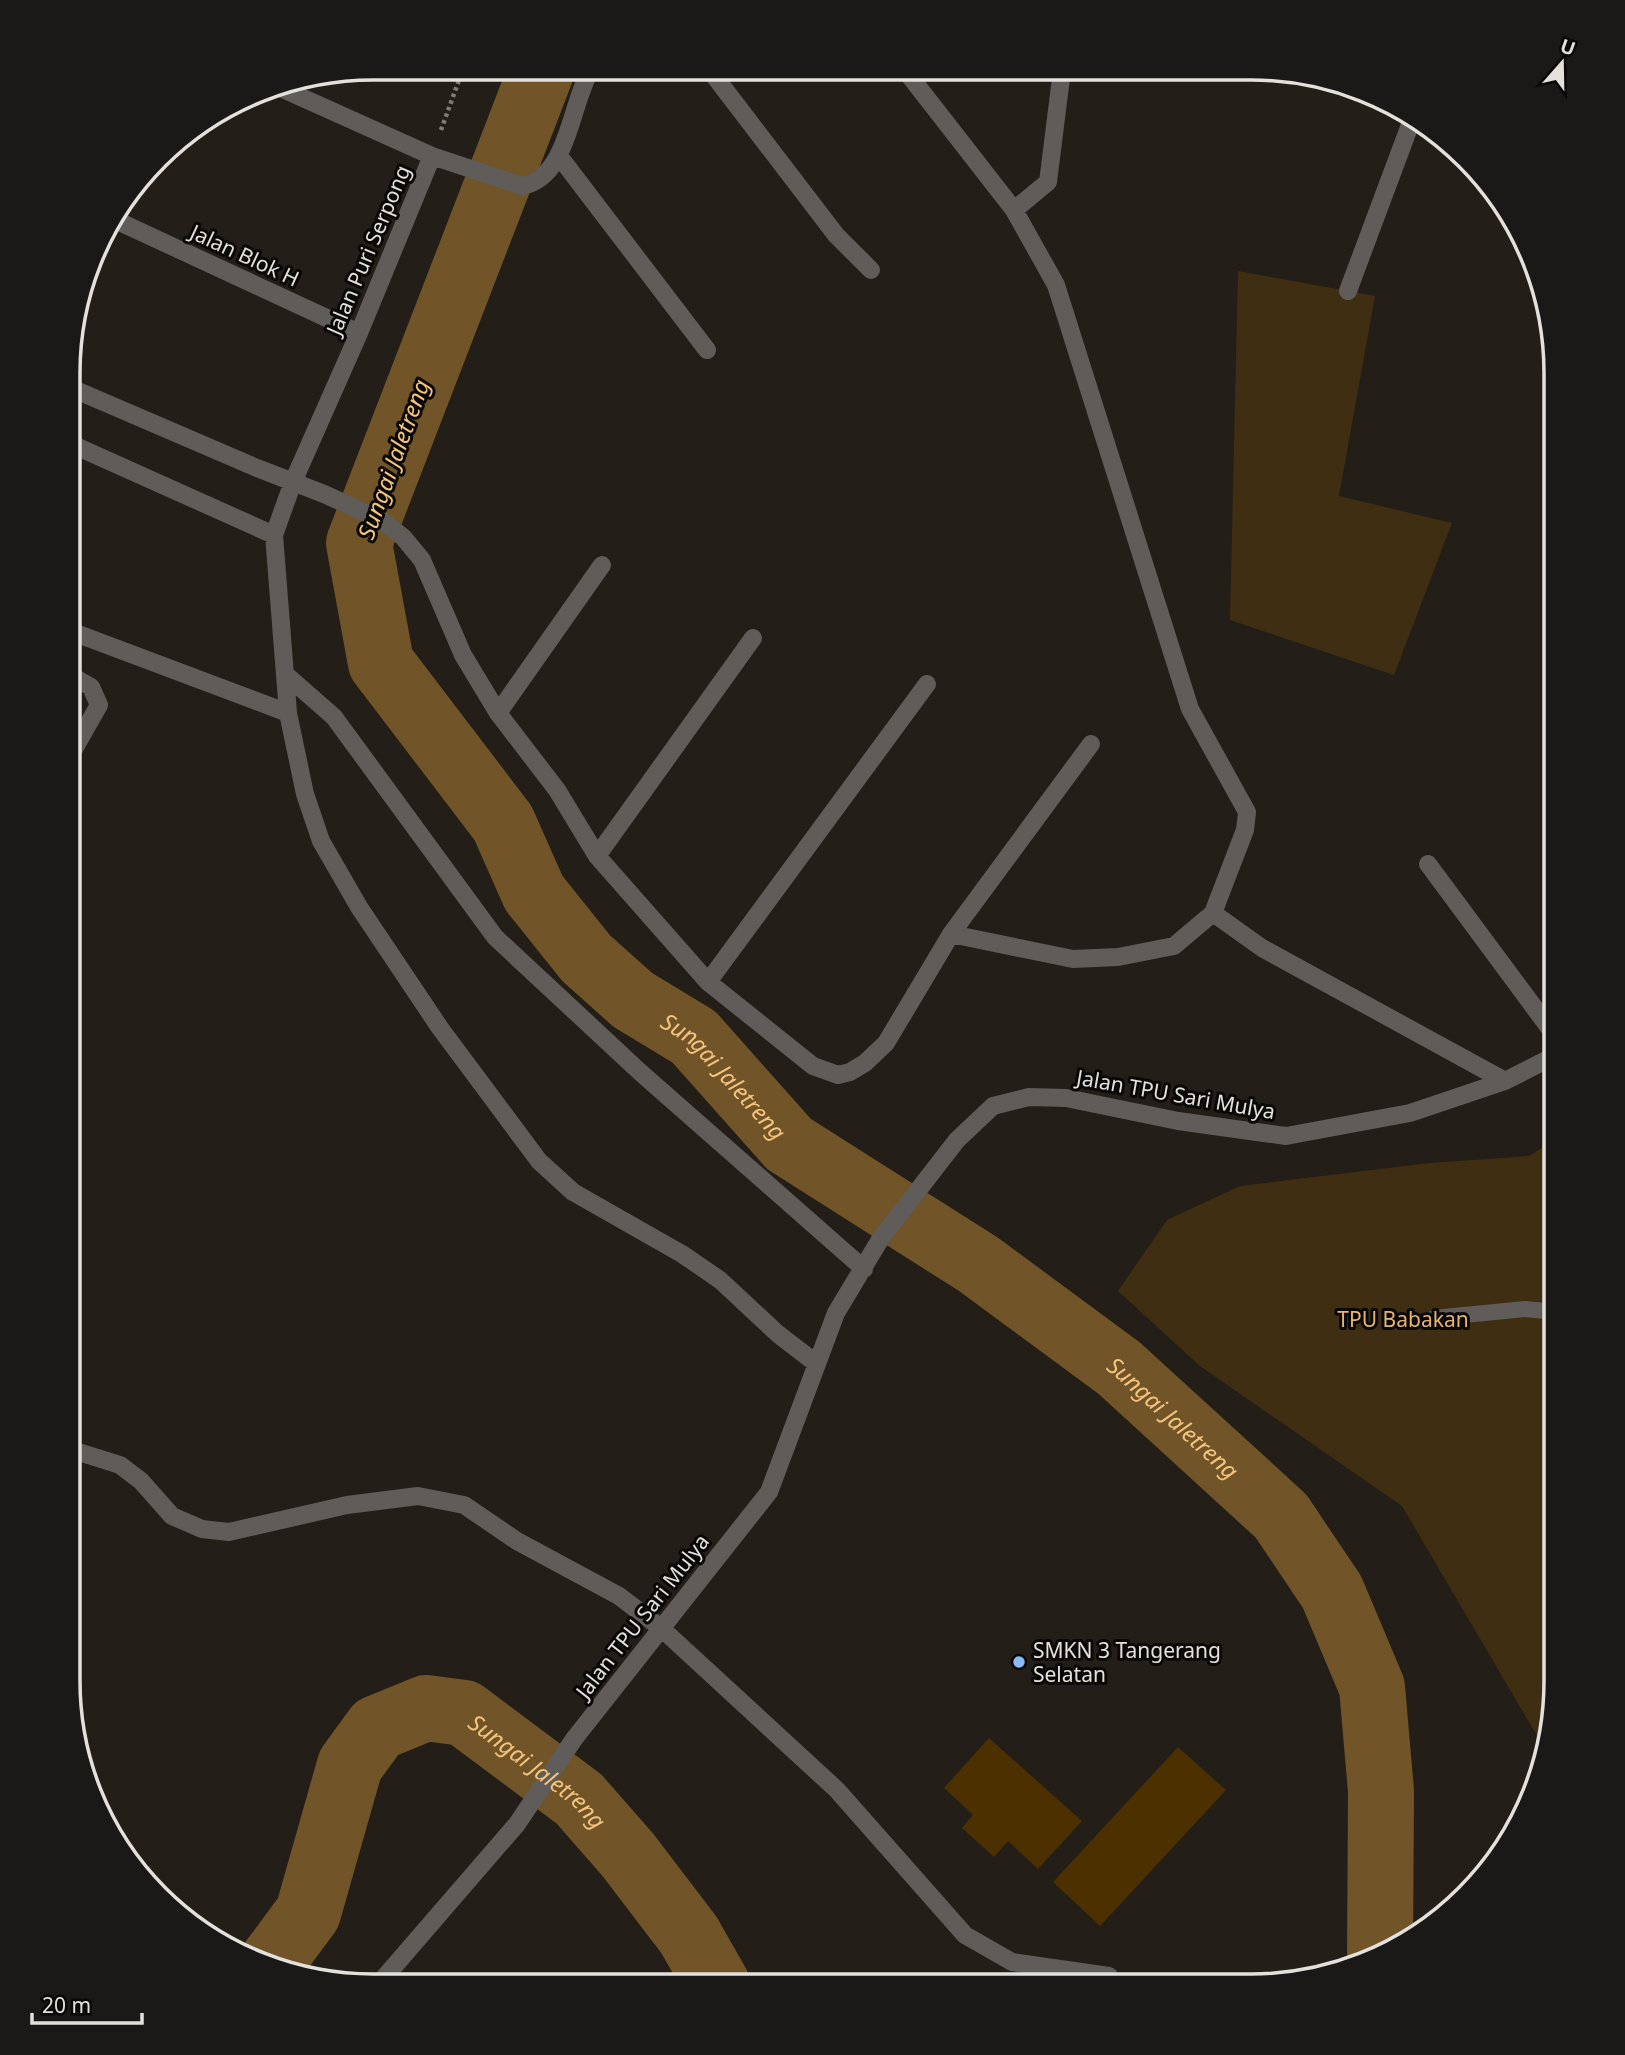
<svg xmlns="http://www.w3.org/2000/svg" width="1625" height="2055" font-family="'Noto Sans',sans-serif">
<rect width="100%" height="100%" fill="#231e17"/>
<path fill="#402e12" d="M1238 271 1375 296 1339 496 1452 523 1394 675 1230 620Z
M1556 1139V1701L1546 1751 1402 1506 1200 1366 1118 1291 1167 1220 1240 1186 1430 1163 1529 1156Z"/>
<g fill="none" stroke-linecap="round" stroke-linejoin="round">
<g stroke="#715427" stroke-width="66">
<path id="s1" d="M542 69 359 543 381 663 503 823 534 893 586 958 633 1000 694 1037 789 1144 978 1264 1119 1368 1281 1516 1332 1592 1372 1687 1381 1791 1380 1953"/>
<path id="s2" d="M268 1967 308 1913 350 1765 377 1728 426 1708 464 1713 579 1799 628 1855 689 1935 718 1986"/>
</g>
</g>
<path fill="#4c3000" d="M989 1738 1082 1821 1038 1869 1008 1841 994 1857 962 1828 973 1815 944 1788Z
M1178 1747 1226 1790 1100 1926 1053 1882Z"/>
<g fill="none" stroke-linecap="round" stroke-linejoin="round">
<path stroke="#807c76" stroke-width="4.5" stroke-dasharray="3.5 3.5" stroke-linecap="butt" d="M441 130 463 69"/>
<path stroke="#5f5c59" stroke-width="16" d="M1434 1318 1525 1309 1556 1312"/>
<path stroke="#5f5c59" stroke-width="18" d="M709 69 836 235 871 270
M905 70 1014 210 1056 285 1190 709 1247 812 1245 830 1213 913 1174 946 1118 957 1073 959 951 934
M274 85 432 156 522 186C569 177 570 104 591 69
M432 156 359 333 293 482 274 535 288 713 305 794 321 841 359 907 440 1028 539 1161 573 1192 682 1254 720 1280 778 1334 817 1364
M559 156 707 350
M1014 210 1048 182 1062 70
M111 218 359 333
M1348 291 1413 117
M71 388 257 468 324 494 381 520 403 537 422 560 463 655 498 713 557 790 597 856 708 982 813 1066 838 1075 850 1072 865 1063 886 1043 951 934 1091 744
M71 444 274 535
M70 631 288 713
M285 674 334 717 495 937 640 1072 864 1269
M498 713 602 565
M70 756 99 705 91 687 70 675
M597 856 753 638
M1428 864 1556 1037
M1213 913 1262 948 1505 1081
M708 982 927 684
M69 1449 120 1465 141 1481 172 1516 202 1529 229 1532 347 1505 418 1496 464 1505 517 1541 619 1596 661 1628 837 1790 965 1935 1012 1962 1109 1976
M377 1986 517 1824 574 1739 769 1492 836 1313 881 1238 957 1140 993 1106 1029 1097 1066 1098 1178 1121 1286 1136 1410 1113 1505 1081 1556 1055"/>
</g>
<circle fill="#88bafc" stroke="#0a0806" stroke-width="2.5" cx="1019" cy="1662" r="7"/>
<g text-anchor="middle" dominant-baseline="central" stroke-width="6" stroke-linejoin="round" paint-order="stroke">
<g font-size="21" fill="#e4e1dc" stroke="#0a0806">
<text transform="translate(368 250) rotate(-67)">Jalan Puri Serpong</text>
<text transform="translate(245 255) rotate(25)">Jalan Blok H</text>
<text transform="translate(1176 1094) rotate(10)">Jalan TPU Sari Mulya</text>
<text transform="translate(642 1616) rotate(-52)">Jalan TPU Sari Mulya</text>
</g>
<g font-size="21" fill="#e5b571" stroke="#0a0806">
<text x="1403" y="1319">TPU Babakan</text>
</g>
<g font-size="21" fill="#e4e1dc" stroke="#0a0806" text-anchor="start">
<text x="1033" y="1650">SMKN 3 Tangerang<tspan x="1033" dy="24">Selatan</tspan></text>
</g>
<g font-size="23" font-style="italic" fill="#f4c47f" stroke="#0a0806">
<text transform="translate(393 459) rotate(-70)">Sungai Jaletreng</text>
<text stroke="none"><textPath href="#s1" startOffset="1174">Sungai Jaletreng</textPath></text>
<text stroke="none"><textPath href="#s1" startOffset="1741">Sungai Jaletreng</textPath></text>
<text stroke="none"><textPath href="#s2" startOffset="452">Sungai Jaletreng</textPath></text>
</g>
</g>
<path d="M0 0H1625V2055H0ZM373 80H1251A293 293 0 0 1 1544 373V1681A293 293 0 0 1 1251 1974H373A293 293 0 0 1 80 1681V373A293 293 0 0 1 373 80Z" fill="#1b1917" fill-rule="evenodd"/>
<path fill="none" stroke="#e4e1dc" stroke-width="3.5" d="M373 80H1251A293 293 0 0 1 1544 373V1681A293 293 0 0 1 1251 1974H373A293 293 0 0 1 80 1681V373A293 293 0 0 1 373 80Z"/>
<g transform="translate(1562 63) rotate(20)" stroke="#0a0806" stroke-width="5" paint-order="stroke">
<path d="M0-5L12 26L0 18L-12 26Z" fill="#e4e1dc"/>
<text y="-10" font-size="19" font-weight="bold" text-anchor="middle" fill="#e4e1dc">U</text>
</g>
<path d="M32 2013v10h110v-10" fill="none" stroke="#e4e1dc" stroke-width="3.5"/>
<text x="42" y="2013" font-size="21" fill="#e4e1dc" stroke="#0a0806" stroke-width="5" paint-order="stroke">20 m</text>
</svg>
